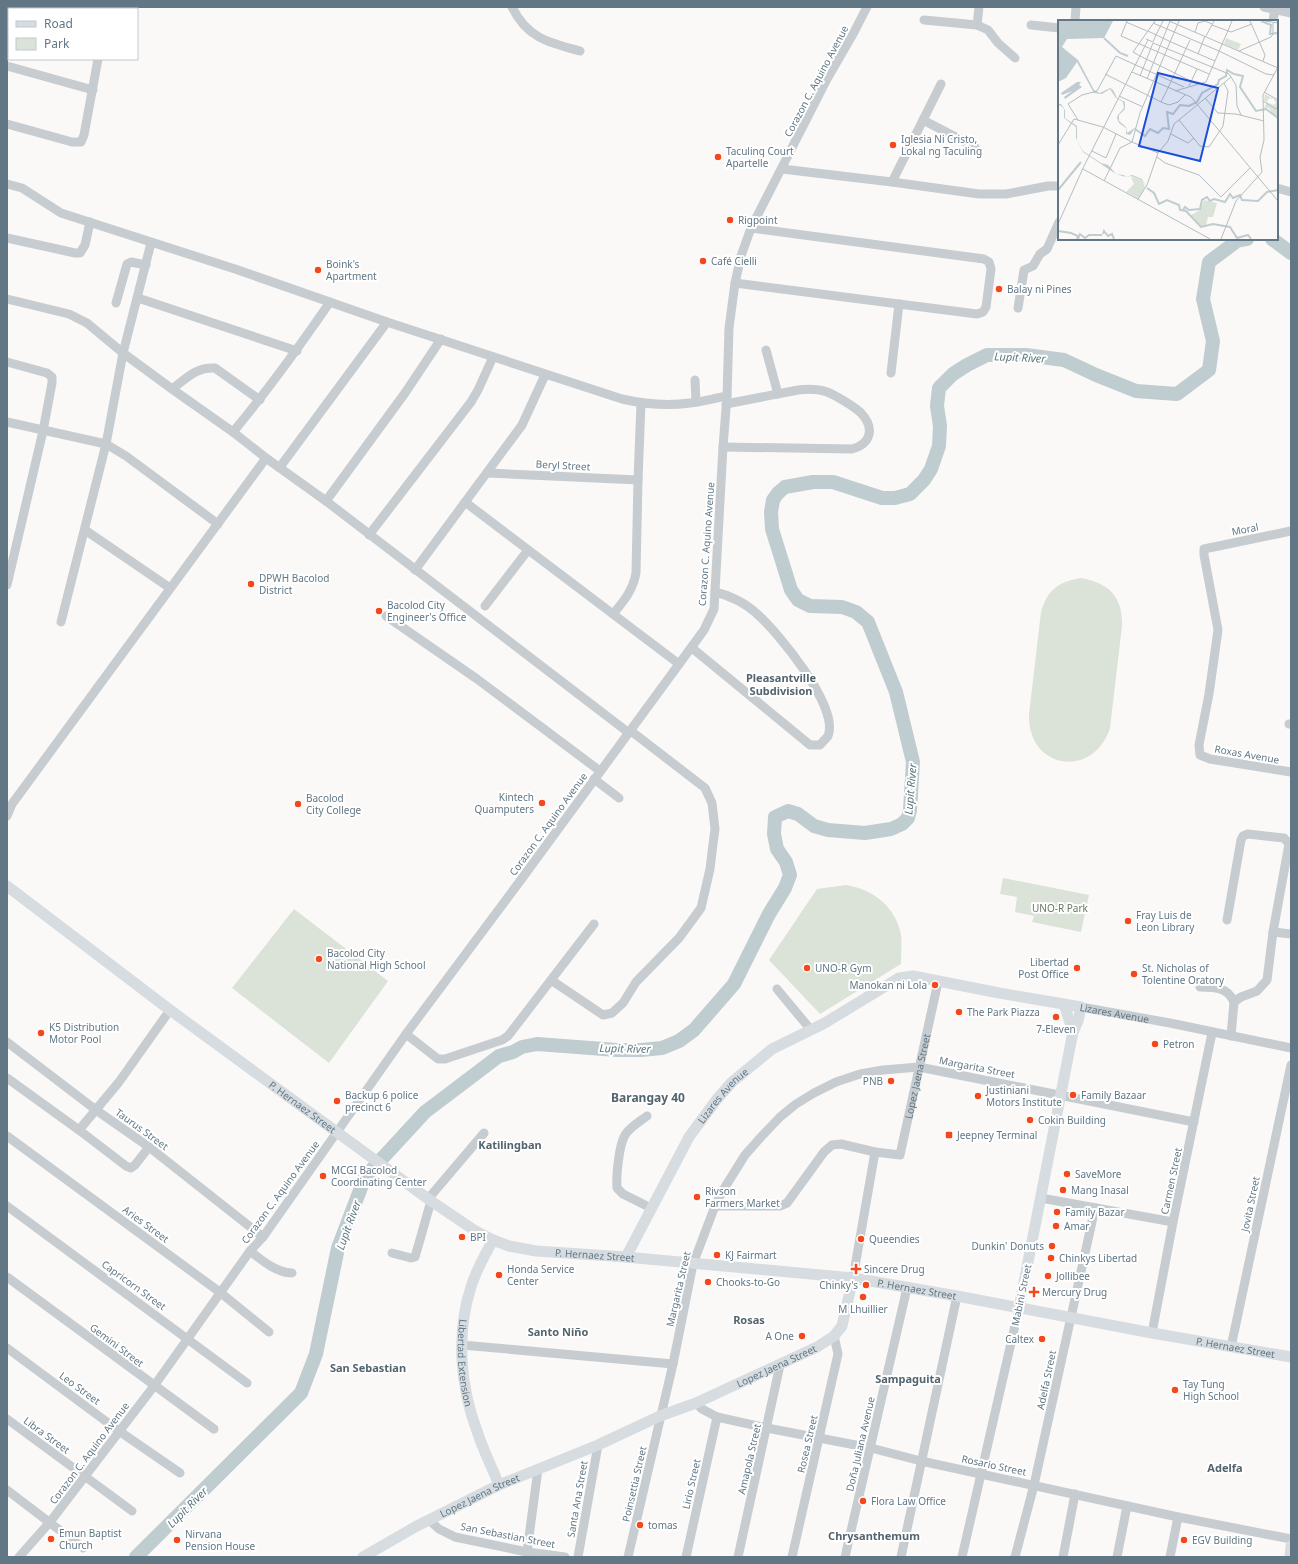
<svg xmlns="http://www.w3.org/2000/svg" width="1298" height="1564" font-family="'Noto Sans',sans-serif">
<rect width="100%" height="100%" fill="#faf9f7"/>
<path fill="#dbe2d7" d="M1081 578C1109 583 1123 597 1122 626L1110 728C1093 780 1027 769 1029 714L1041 612C1048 589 1058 582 1081 578Z
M1003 878 1089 895 1081 932 1032 922 1034 916 1015 912 1017 897 1000 894Z
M846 885C873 889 896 907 901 935 902 944 901 954 901 964L820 1014 769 960 817 889Z
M294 909 388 981 329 1063 232 988Z"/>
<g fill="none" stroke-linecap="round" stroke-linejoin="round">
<path stroke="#bfccd0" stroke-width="14" d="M1272 239 1291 253
M136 1557 301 1393 316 1354 338 1248 365 1177 425 1112 499 1056 513 1052 522 1047 537 1044 617 1050H641L662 1048 679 1041 694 1030 734 984 769 914 785 888 790 875 786 862 777 849 774 834 775 817 788 811 798 814 814 826 828 830 865 833 891 829 902 824 908 818 910 810 913 762 896 692 868 622 856 612 842 607 810 606 798 600 791 590 772 529 771 512 773 500 778 493 785 487 813 482H833L882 498H895L910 494 924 480 931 469 939 446 940 426 937 406 939 388 953 374 967 365 987 355H1026L1064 360 1096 375 1136 391 1177 394 1209 370 1213 341 1203 299 1209 262 1237 241 1247 239"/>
<g stroke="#c6cccf" stroke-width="9">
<path d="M16 7 23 9"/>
<path d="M512 7C527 38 549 43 580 51"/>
<path d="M1264 7 1291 13"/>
<path d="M107 9V7"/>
<path d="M924 20 977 25 979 7"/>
<path d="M1075 21 1076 7"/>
<path d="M1273 21 1275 9"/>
<path d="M977 25 988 30 998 43 1015 58"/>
<path d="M1031 25 1059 28"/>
<path d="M7 66 93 90"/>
<path d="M923 120 975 147"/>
<path d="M7 124 72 142H81L84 135 98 59"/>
<path d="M782 169 892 182 979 194H1006L1048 186H1059"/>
<path d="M892 182 941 84"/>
<path d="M7 184 22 188 61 213 235 269 387 322 622 399C644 404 668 406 690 403 703 402 715 398 727 396"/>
<path d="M1277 188 1291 192"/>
<path d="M7 238 75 253H80L85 245 90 222"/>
<path d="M735 283 977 314 983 312 986 307 991 269 989 262 984 259 751 228"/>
<path d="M138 298 297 351"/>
<path d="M7 299 69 314 87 323 123 353 172 389 233 432 266 458 326 501 629 733"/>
<path d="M116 303 127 264 131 262 146 265"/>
<path d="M1018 308 1024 270 1033 266 1040 254 1047 249 1059 222"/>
<path d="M766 350 778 394"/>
<path d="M7 362 47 373 52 377V383L43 431 7 585"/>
<path d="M891 373 899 304"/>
<path d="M695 380 696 402"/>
<path d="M172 389C187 378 196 367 215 368L260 400"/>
<path d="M7 422 106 444 126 456 218 524"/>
<path d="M233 432C268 390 299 347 330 302"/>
<path d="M723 447 852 449C871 444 875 428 861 413 855 407 835 395 827 392 818 389 807 389 798 390L726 404"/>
<path d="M280 467 387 322"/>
<path d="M488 473 638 480"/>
<path d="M326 501 405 393 441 339"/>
<path d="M465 502 679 664"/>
<path d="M85 530 170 588"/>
<path d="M1291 531 1204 549V555L1218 630 1209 694 1199 745 1200 755 1210 759 1291 772"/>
<path d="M369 535 471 402 478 390 493 357"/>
<path d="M415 570 522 425 545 375"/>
<path d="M485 606 528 550"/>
<path d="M613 614C624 601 633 590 636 573L638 480 641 403"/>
<path d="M386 616 477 679 600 771"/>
<path d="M61 622 106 444 123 353 151 243"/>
<path d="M692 648 810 745H820C822 742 826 739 828 736 840 707 777 631 756 613 745 603 729 595 715 592"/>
<path d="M1289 724H1291"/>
<path d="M594 779 619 798"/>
<path d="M7 816 12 804 266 458"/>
<path d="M1227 920 1241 840 1243 836 1248 834 1284 838 1289 844 1273 932 1267 980 1257 991 1241 997 1234 1002 1231 1036"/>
<path d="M1273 932 1291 934"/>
<path d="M551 980 603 1015 612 1013 623 1003 636 982 679 938 701 908 710 869 713 844 715 829 712 803 705 788 631 731"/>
<path d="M1200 987C1214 987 1228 987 1234 1002"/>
<path d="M777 989 811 1030"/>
<path id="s1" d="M1081 1007 1170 1023 1291 1048"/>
<path d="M406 1034 438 1059H445L502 1040 508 1036 594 924"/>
<path d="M7 1042 96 1110 149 1147 263 1237"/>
<path d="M7 1078 79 1130 126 1166 131 1168 135 1165 149 1147"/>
<path d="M647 1116C639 1122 630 1127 625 1135 619 1145 616 1176 617 1188L623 1194 651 1208"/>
<path d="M79 1130 119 1082 170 1010"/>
<path d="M7 1136 221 1293 269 1332"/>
<path d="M1041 1198 1173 1222"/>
<path d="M428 1199 484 1133"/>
<path d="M7 1206 247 1383"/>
<path id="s2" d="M715 1206H780L787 1203 824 1152 832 1145 841 1144 875 1152 900 1155 938 982"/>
<path d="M250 1251C263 1261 275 1272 292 1273"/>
<path d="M392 1253 411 1258 415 1257 431 1201"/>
<path d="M7 1277 214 1429"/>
<path d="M853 1278 875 1152"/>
<path d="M1152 1333 1173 1222 1212 1033"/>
<path d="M462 1345 673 1364"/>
<path d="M1231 1347 1291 1065"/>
<path d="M7 1348 119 1431 180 1473"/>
<path d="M696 1403 702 1409 717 1417 767 1428 871 1448 921 1461 1178 1517 1291 1539"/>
<path d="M7 1419 132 1511"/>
<path d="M7 1490 83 1548"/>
<path d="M429 1520 439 1529 455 1537 527 1552 565 1557"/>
<path d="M527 1552 538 1469"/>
<path d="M19 1557 50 1522 154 1386 250 1251 263 1237 406 1034 523 877 704 630 714 609 723 447 727 396 729 328 735 283 741 256 751 228 827 79 853 34 867 7"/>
<path d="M578 1557 598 1445"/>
<path d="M628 1557 673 1364 693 1264 715 1206 722 1192 745 1155 761 1137 780 1117 796 1104 814 1093 836 1082 860 1074 883 1070 919 1067 1194 1122"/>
<path d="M686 1557 717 1417"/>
<path d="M738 1557 780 1365"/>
<path d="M792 1557 838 1354 834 1336"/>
<path d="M845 1557 907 1288"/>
<path d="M901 1557 957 1296"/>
<path d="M962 1557 1019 1308"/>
<path d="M1015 1557 1034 1485 1095 1208"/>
<path d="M1063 1557 1075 1494"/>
<path d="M1117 1557 1127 1506"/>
<path d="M1170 1557 1178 1517"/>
</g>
<g stroke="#d6dcdf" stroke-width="11">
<path id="s3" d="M7 886 170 1010 431 1201 474 1230 493 1240 509 1246 536 1251 626 1257 853 1278 957 1296 1152 1333 1291 1357"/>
<path d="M1064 1004 1073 1032"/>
<path id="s4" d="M493 1240C485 1255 476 1270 471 1287 456 1333 460 1386 477 1431 483 1450 492 1467 499 1485"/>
<path id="s5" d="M626 1257 689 1137 717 1099 732 1082 772 1049 823 1024 899 978 913 976 999 993 1081 1007 1078 1021 1073 1032 1019 1308"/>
<path id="s6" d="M363 1557 415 1527 499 1485 598 1445 660 1416 696 1403 817 1347 834 1336 842 1326 853 1278"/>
<path d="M1290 1557 1291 1546"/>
</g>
</g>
<g fill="#f5471c" stroke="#fff" stroke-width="1.5">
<circle cx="893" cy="145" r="4"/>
<circle cx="718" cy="157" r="4"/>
<circle cx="730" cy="220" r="4"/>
<circle cx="703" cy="261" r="4"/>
<circle cx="318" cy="270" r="4"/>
<circle cx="999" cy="289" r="4"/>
<circle cx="251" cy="584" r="4"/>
<circle cx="379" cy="611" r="4"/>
<circle cx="542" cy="803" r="4"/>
<circle cx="298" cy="804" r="4"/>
<circle cx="1128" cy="921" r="4"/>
<circle cx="319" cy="959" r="4"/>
<circle cx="807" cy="968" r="4"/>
<circle cx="1077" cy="968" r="4"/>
<circle cx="1134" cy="974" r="4"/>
<circle cx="935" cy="985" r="4"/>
<circle cx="959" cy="1012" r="4"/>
<circle cx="1056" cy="1017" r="4"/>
<circle cx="41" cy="1033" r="4"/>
<circle cx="1155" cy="1044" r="4"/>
<circle cx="891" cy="1081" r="4"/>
<circle cx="1073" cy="1095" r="4"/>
<circle cx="978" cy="1096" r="4"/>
<circle cx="337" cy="1101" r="4"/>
<circle cx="1030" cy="1120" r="4"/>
<rect x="945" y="1131" width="8" height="8" rx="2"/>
<circle cx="1067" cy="1174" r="4"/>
<circle cx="323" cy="1176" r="4"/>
<circle cx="1063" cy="1190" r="4"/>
<circle cx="697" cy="1197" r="4"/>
<circle cx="1057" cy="1212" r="4"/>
<circle cx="1056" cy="1226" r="4"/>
<circle cx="462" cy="1237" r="4"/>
<circle cx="861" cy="1239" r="4"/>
<circle cx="1052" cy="1246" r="4"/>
<circle cx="717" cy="1255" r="4"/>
<circle cx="1051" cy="1258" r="4"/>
<path d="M854 1263h4v4h4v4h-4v4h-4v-4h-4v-4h4z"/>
<circle cx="499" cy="1275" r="4"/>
<circle cx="1048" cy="1276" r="4"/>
<circle cx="708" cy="1282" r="4"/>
<circle cx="866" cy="1285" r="4"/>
<path d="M1032 1286h4v4h4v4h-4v4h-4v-4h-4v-4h4z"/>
<circle cx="863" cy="1297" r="4"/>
<circle cx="802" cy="1336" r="4"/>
<circle cx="1042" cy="1339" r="4"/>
<circle cx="1175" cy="1390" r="4"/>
<circle cx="863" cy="1501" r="4"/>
<circle cx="640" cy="1525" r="4"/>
<circle cx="51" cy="1539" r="4"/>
<circle cx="177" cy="1540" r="4"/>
<circle cx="1184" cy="1540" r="4"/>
</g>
<g text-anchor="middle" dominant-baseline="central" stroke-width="4" stroke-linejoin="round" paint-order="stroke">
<g font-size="10" fill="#617785" stroke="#fff">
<text transform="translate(816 81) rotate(-62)">Corazon C. Aquino Avenue</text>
<text transform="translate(563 465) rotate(3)">Beryl Street</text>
<text transform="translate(1245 529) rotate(-11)">Moral</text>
<text transform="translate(706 544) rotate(-86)">Corazon C. Aquino Avenue</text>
<text transform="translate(1247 754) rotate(10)">Roxas Avenue</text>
<text transform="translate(548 824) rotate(-54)">Corazon C. Aquino Avenue</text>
<text stroke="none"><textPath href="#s1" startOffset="34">Lizares Avenue</textPath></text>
<text transform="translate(977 1067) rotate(11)">Margarita Street</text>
<text stroke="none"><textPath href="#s2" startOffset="296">Lopez Jaena Street</textPath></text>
<text stroke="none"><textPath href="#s5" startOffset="189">Lizares Avenue</textPath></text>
<text stroke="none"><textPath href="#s3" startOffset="369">P. Hernaez Street</textPath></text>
<text transform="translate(142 1129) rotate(36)">Taurus Street</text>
<text transform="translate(1171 1181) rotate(-78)">Carmen Street</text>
<text transform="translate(280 1192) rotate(-54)">Corazon C. Aquino Avenue</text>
<text transform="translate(1250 1204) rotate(-78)">Jovita Street</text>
<text transform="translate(146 1224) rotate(36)">Aries Street</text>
<text stroke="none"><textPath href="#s3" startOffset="705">P. Hernaez Street</textPath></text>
<text transform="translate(134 1285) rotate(36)">Capricorn Street</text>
<text transform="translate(678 1289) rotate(-77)">Margarita Street</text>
<text stroke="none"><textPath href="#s3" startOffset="1029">P. Hernaez Street</textPath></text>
<text transform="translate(1021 1295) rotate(-78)">Mabini Street</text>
<text transform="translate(117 1345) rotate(37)">Gemini Street</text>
<text stroke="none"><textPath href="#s3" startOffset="1353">P. Hernaez Street</textPath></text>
<text stroke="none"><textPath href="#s4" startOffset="129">Libertad Extension</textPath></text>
<text stroke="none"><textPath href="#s6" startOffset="456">Lopez Jaena Street</textPath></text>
<text transform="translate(1046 1380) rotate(-78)">Adelfa Street</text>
<text transform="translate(80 1388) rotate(36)">Leo Street</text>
<text transform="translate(47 1435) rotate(36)">Libra Street</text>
<text transform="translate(807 1444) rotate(-77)">Rosea Street</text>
<text transform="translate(860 1444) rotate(-77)">Doña Juliana Avenue</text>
<text transform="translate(89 1453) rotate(-53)">Corazon C. Aquino Avenue</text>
<text transform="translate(749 1459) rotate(-77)">Amapola Street</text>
<text transform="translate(994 1465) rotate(12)">Rosario Street</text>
<text transform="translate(634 1484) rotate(-77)">Poinsettia Street</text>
<text transform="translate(691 1484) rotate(-77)">Lirio Street</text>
<text stroke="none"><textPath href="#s6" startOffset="132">Lopez Jaena Street</textPath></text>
<text transform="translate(577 1499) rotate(-80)">Santa Ana Street</text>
<text transform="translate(508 1535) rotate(11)">San Sebastian Street</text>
</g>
<g font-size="10" fill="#617785" stroke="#fff" text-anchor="start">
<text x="901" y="139">Iglesia Ni Cristo,<tspan x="901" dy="12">Lokal ng Taculing</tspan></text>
<text x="726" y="151">Taculing Court<tspan x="726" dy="12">Apartelle</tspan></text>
<text x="738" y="220">Rigpoint</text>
<text x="711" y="261">Café Cielli</text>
<text x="326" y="264">Boink's<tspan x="326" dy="12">Apartment</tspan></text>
<text x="1007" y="289">Balay ni Pines</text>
<text x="259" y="578">DPWH Bacolod<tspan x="259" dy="12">District</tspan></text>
<text x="387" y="605">Bacolod City<tspan x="387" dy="12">Engineer's Office</tspan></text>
<text x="534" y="797" text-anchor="end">Kintech<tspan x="534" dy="12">Quamputers</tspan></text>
<text x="306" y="798">Bacolod<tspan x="306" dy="12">City College</tspan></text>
<text x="1136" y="915">Fray Luis de<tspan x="1136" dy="12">Leon Library</tspan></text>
<text x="327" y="953">Bacolod City<tspan x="327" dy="12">National High School</tspan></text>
<text x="1069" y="962" text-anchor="end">Libertad<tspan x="1069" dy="12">Post Office</tspan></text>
<text x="815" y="968">UNO-R Gym</text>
<text x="1142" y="968">St. Nicholas of<tspan x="1142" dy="12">Tolentine Oratory</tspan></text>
<text x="927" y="985" text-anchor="end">Manokan ni Lola</text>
<text x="967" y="1012">The Park Piazza</text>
<text x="49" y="1027">K5 Distribution<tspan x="49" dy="12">Motor Pool</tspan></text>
<text x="1056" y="1029" text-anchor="middle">7-Eleven</text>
<text x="1163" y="1044">Petron</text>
<text x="883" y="1081" text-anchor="end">PNB</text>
<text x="986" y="1090">Justiniani<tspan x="986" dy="12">Motors Institute</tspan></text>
<text x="345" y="1095">Backup 6 police<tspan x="345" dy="12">precinct 6</tspan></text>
<text x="1081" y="1095">Family Bazaar</text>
<text x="1038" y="1120">Cokin Building</text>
<text x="957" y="1135">Jeepney Terminal</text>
<text x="331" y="1170">MCGI Bacolod<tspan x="331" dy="12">Coordinating Center</tspan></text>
<text x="1075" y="1174">SaveMore</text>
<text x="1071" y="1190">Mang Inasal</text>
<text x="705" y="1191">Rivson<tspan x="705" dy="12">Farmers Market</tspan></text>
<text x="1065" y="1212">Family Bazar</text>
<text x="1064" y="1226">Amar</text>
<text x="470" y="1237">BPI</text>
<text x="869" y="1239">Queendies</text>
<text x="1044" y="1246" text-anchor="end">Dunkin' Donuts</text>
<text x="725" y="1255">KJ Fairmart</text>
<text x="1059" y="1258">Chinkys Libertad</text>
<text x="507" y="1269">Honda Service<tspan x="507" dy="12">Center</tspan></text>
<text x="864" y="1269">Sincere Drug</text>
<text x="1056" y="1276">Jollibee</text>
<text x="716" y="1282">Chooks-to-Go</text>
<text x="858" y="1285" text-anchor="end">Chinky's</text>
<text x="1042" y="1292">Mercury Drug</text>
<text x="863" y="1309" text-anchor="middle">M Lhuillier</text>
<text x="794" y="1336" text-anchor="end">A One</text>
<text x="1034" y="1339" text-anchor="end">Caltex</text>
<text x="1183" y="1384">Tay Tung<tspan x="1183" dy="12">High School</tspan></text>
<text x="871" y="1501">Flora Law Office</text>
<text x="648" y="1525">tomas</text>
<text x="59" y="1533">Emun Baptist<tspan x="59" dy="12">Church</tspan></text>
<text x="185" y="1534">Nirvana<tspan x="185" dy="12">Pension House</tspan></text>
<text x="1192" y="1540">EGV Building</text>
</g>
<g font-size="10" fill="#677b61" stroke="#fff">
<text x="1060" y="908">UNO-R Park</text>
</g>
<g font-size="11" font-style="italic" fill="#5d767e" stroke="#fff">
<text transform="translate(1020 357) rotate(3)">Lupit River</text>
<text transform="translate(910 789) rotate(-85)">Lupit River</text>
<text transform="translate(625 1048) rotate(1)">Lupit River</text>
<text transform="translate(348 1225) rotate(-70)">Lupit River</text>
<text transform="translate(187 1507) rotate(-45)">Lupit River</text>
</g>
<g font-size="11" font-weight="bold" fill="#54646f" stroke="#fff">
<text x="781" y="677">Pleasantville<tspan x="781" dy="13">Subdivision</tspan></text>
<text x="510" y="1144">Katilingban</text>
<text x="749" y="1319">Rosas</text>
<text x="558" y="1331">Santo Niño</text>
<text x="368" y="1367">San Sebastian</text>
<text x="908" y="1378">Sampaguita</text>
<text x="1225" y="1467">Adelfa</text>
<text x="874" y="1535">Chrysanthemum</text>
</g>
<g font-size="12" font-weight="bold" fill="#54646f" stroke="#fff">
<text x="648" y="1097">Barangay 40</text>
</g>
</g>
<g transform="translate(1058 20)">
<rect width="220" height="220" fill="#faf9f7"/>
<path d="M168 18 183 24 180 30 166 24ZM207 74 212 77 209 81 210 83 216 85 218 83 215 78 211 79 213 77 220 81V96L215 94 211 88H206L209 82 206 81ZM73 157 84 160 87 167 81 179 68 172 76 164ZM146 180 159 183 155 197H150L148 205 143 206 133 195 142 190Z" fill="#dbe2d7"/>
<path d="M0 1H55L46 18 9 19 4 27 20 40 36 70 42 73 52 68 55 70 59 78 67 82V89L61 95V101L68 107 69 113 78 107 72 115 68 114V108L61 103 59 98 60 95 66 88 65 82 58 78 52 69 44 74 36 73 19 42 8 58 0 62ZM19 62H23L21 65 24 67 7 79 6 77 14 71 4 75 3 73ZM0 84H3L7 90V98L19 106V120L25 131 43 143 50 145 58 154 66 155 68 157 74 155 84 159 89 168 84 160 73 156 68 157 58 154 25 132 18 118V107L6 98V89L2 85 0 88Z" fill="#bfccd0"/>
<path fill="none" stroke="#bfccd0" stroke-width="2" d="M203 1 213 5 212 14 220 13M46 18 62 33 70 36M77 109 87 116 92 109 100 113 105 108 111 109 109 92 115 94 122 85 131 86 139 82 144 73 160 64 161 60 168 56 169 50 176 54 185 56 182 67 198 91 208 89 220 98M89 168 96 173 101 184 109 180 121 185 122 190 128 191 143 207 155 204 172 207 179 218 190 215 193 219M0 170 23 142M125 190 127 187 131 190 142 189 144 180 149 177 152 181 156 179 167 182 172 174 175 178 182 175 184 180 200 181 209 172 220 170M0 211 13 213 20 216 19 219M45 214 46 211 50 216 54 214 56 219M20 219 22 214 27 218 31 215H44"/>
<path fill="none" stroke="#b4bdc2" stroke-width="1" d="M69 1 63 16 151 54M111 1 220 48M192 1 207 35 205 41M207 1 220 3M68 2 89 11M95 3 161 31M154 5 173 12 194 4M90 11 113 22M137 12 140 3 147 1 154 4M98 15 105 1M148 16 156 1M88 19 95 22 98 15M113 22 157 41M95 23 171 54 178 65 179 86 183 95M161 31 208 54 216 55M181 31 213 17 215 14V3M140 34 147 16M82 36 139 64M82 36 75 32 97 1M74 52 133 77 220 181M47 54 103 82M82 56 95 23M89 59 112 1M131 66 139 49M110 68 132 20M110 68 103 82 111 85 120 82 127 75M117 71 148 62 174 1M206 72 220 80M61 76 85 87M147 78 160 93 178 94 206 101M205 81 218 89 220 86M20 100 10 84 24 75 39 71 58 36 126 67M121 100 142 126 151 127 165 106 170 71 166 63M45 107 74 122M113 114 130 123 136 118M74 122 100 133M74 122 82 93 121 1M0 125 16 99 45 107M34 131 48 138 58 114M99 137 107 143 141 155 163 177 192 148M25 149 152 219M46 161 62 128 74 122M80 179 89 165 100 133 110 121 116 104 173 57M0 204 26 146 90 20M163 219 178 181 204 152 202 137 206 120 205 75 220 47"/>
<path fill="#1d4ed8" fill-opacity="0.15" stroke="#1d4ed8" stroke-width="2" d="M100 53 160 68 142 141 81 126Z"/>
<rect width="220" height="220" fill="none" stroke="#617785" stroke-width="2"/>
</g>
<rect width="1298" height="1564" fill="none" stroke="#617785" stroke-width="16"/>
<rect x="8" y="8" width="130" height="52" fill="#ffffff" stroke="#c0c9ce"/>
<rect x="16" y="21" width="20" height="6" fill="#d6dcdf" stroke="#c0c9ce"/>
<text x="44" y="28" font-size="12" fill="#617785">Road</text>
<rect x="16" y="38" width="20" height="12" fill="#dbe2d7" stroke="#c0c9ce"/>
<text x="44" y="48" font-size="12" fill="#617785">Park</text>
</svg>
